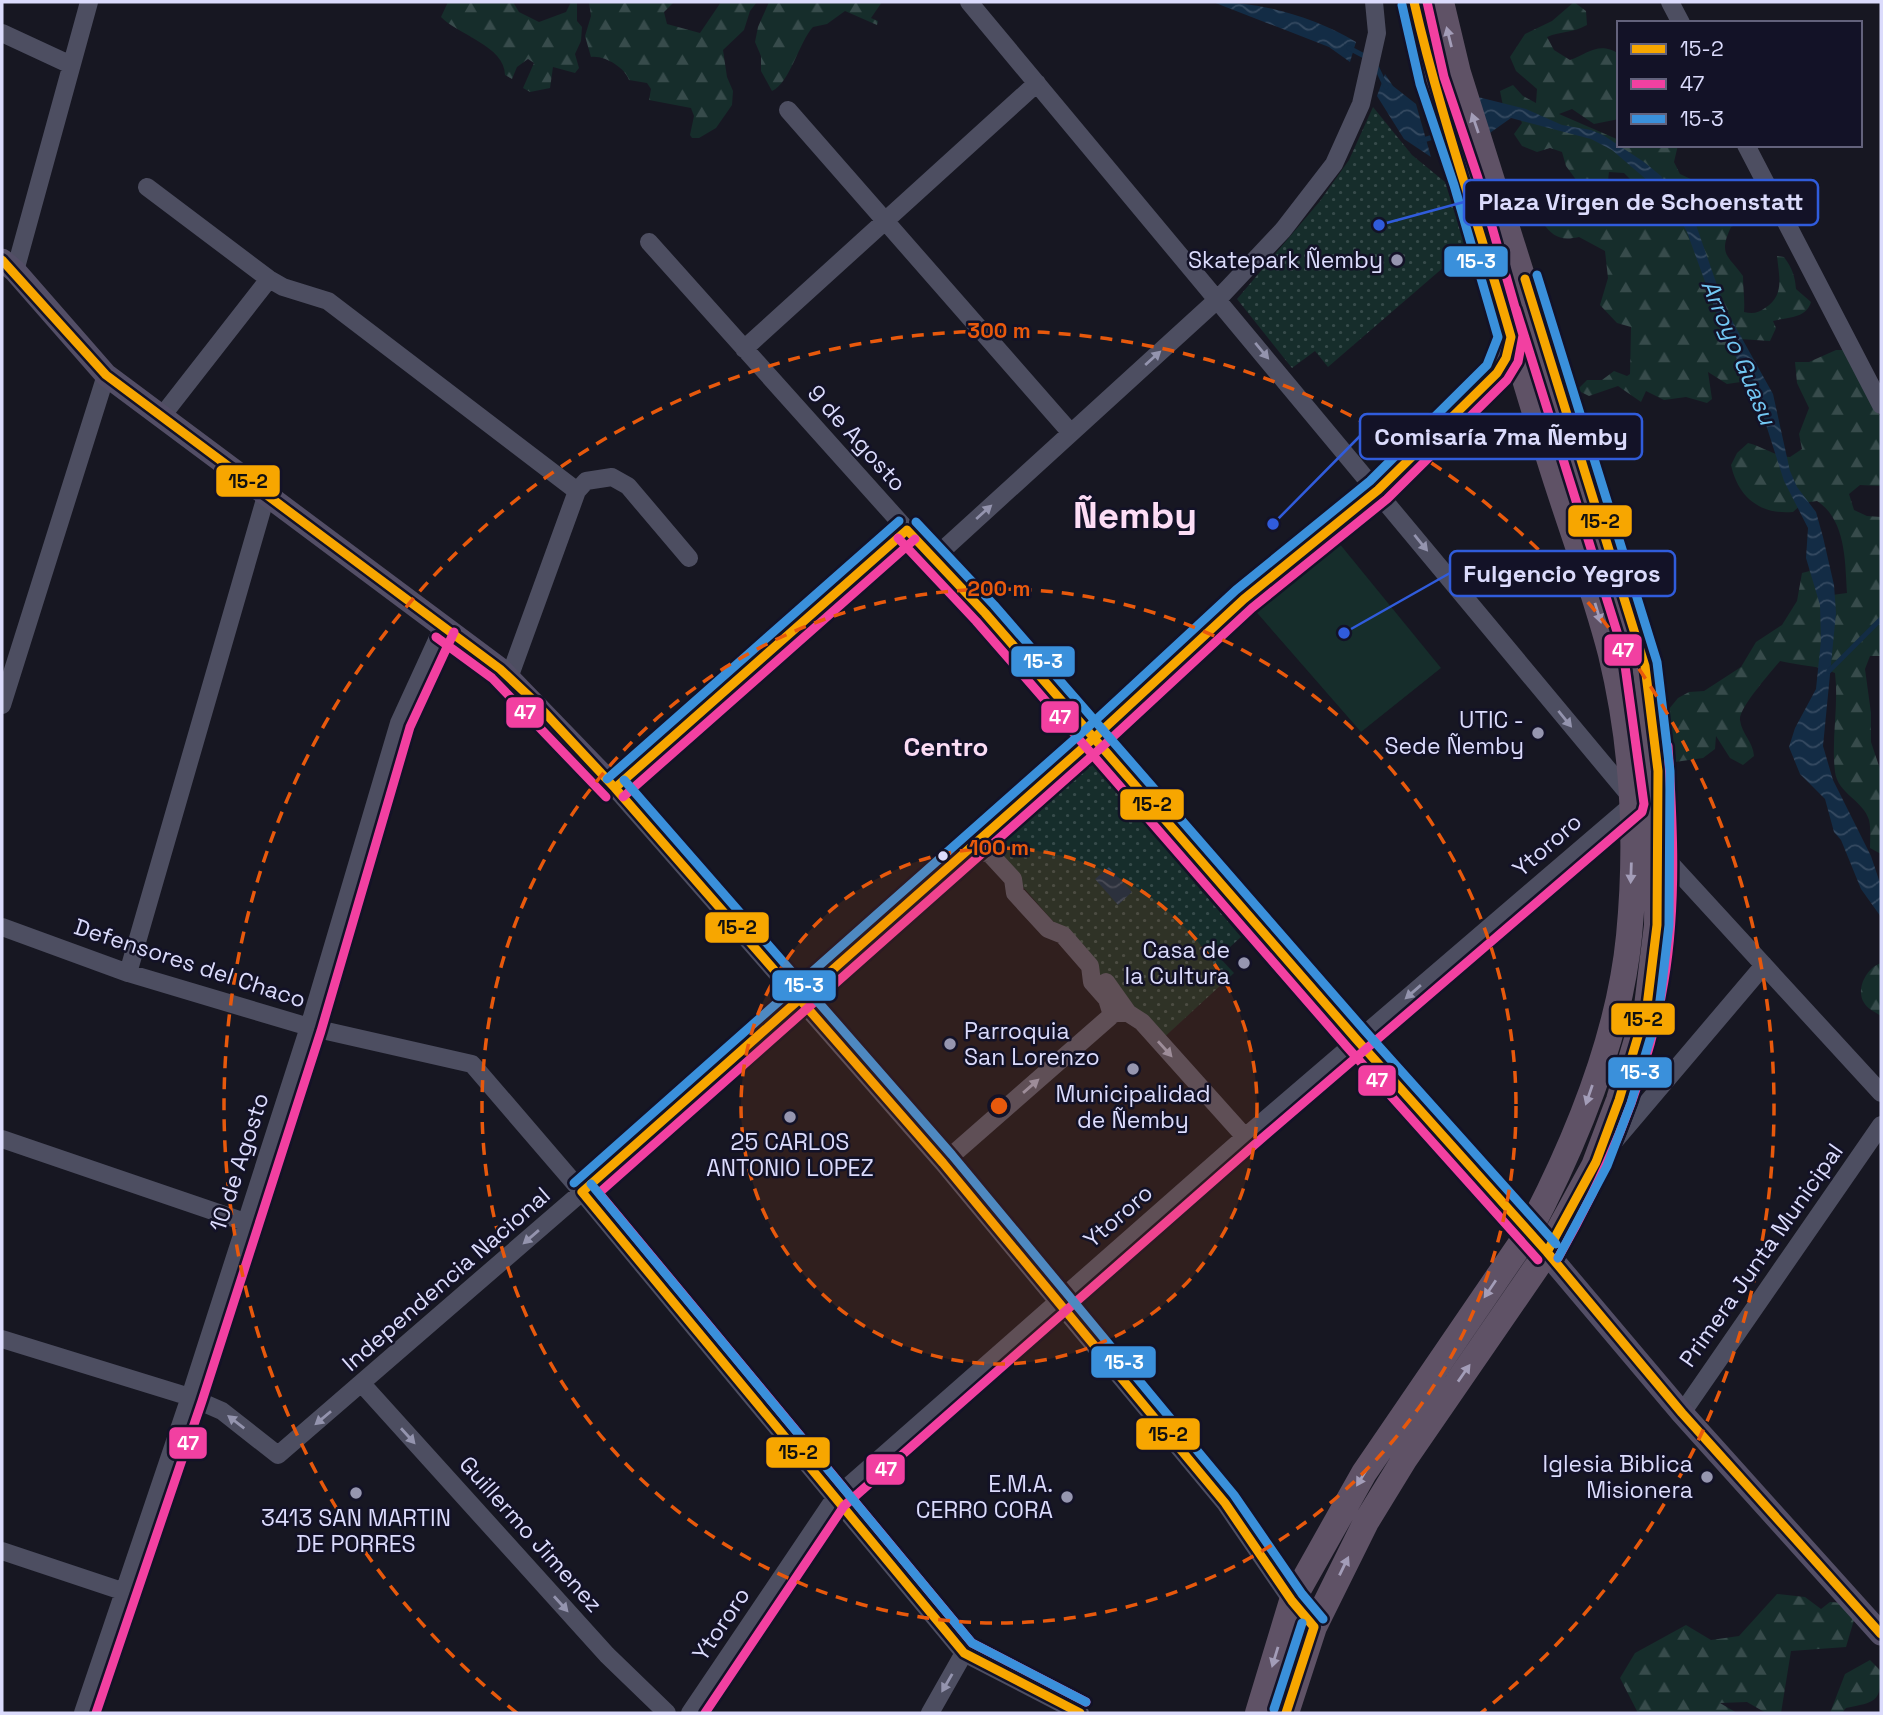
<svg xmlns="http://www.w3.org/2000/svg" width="1883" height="1715" font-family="'Space Grotesk',sans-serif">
<defs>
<pattern id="forest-firs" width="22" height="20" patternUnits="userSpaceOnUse" patternTransform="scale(1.75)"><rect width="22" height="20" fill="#162d2b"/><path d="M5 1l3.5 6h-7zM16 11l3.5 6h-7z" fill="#374b4b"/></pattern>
<pattern id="park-dots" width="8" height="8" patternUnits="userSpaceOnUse" patternTransform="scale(1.75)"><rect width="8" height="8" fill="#162d2b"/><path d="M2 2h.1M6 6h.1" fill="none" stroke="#374b4b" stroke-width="1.8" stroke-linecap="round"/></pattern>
<pattern id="water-waves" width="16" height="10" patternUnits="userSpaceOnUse" patternTransform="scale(1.75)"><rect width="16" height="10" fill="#132c45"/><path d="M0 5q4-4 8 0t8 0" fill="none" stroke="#354a61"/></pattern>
</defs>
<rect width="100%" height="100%" fill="#171722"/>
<path fill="#162d2b" d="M1330 532 1441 668 1361 732 1245 599Z"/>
<path fill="url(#forest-firs)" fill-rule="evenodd" d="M448 2H513L519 12 539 22 566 12 571 2H577V21L582 27 581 41 575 54 579 68 575 73 553 67 550 88 530 92 523 88 534 63 528 59 517 67 512 79 505 75C505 46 458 35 441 17Z
M589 2H674L664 12 667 24 700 33 721 2H757L750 11 744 30 723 50 727 77 733 91 732 105 716 128 699 138H692L690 135 694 116 691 108 649 100 651 89 647 83 629 80C625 68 605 55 591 57L585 36 591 16Z
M769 2H882L871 18 878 21 877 25 845 11 827 24 813 27C799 42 790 83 772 91L761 71V56L755 42 758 27Z
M1574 2 1586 11 1587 25C1573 33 1561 31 1547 37L1554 50 1570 60C1589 53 1599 41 1619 54V119L1594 124 1572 109 1559 114 1619 140V145H1678L1674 162 1680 174 1699 183 1713 181 1715 216 1732 203 1751 211V218L1731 227C1718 255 1728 255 1743 276 1743 289 1745 300 1744 312 1753 314 1758 313 1765 308 1785 295 1779 277 1777 256L1784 257C1792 268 1795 276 1796 289L1811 302C1806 319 1787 317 1773 321L1776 328 1770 341 1740 339 1750 371 1741 382 1727 384 1708 372 1712 399 1707 403 1686 397 1664 400 1646 391 1641 402 1618 386 1589 396 1577 390 1587 380H1602L1614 371 1627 376 1630 374 1631 327 1617 323 1600 305 1608 278 1605 251 1579 237C1561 241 1553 237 1543 223L1551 212 1578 201 1582 188 1566 166 1562 152 1550 148 1537 152 1522 146 1514 134 1522 123 1517 111 1503 106 1500 91 1513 85 1523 96 1536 103 1537 89 1516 71 1510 57 1525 34 1552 21ZM1609 172 1624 173 1634 183 1649 185 1656 177 1669 189 1659 193 1639 211C1616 207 1605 195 1609 172Z
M1836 350H1851L1881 419V486L1860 485 1849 494 1854 510 1867 516 1881 517V656H1870L1865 669 1871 713V742L1881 772V854L1870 848C1870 839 1871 828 1869 820 1863 800 1838 794 1835 772 1831 738 1839 706 1835 673 1819 665 1799 666 1780 661 1771 672 1738 709 1740 720 1742 735 1753 741 1754 756L1743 765 1730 758 1716 736 1715 749 1703 758 1675 762 1663 736 1669 709 1678 698 1689 692 1704 691 1741 667 1756 642 1782 625 1797 601 1802 573 1817 569 1832 595 1847 593C1845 561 1846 520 1817 501L1803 503 1793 512C1760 515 1738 497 1731 465L1737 453 1748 443C1764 447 1774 456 1790 457L1802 449 1799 434 1809 408 1797 383 1795 362H1809Z
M1881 963V1016C1875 1012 1867 1009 1863 1001 1856 987 1868 967 1881 963Z
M1777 1594 1805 1597 1821 1609 1830 1602 1845 1603 1854 1620 1846 1647 1791 1651 1781 1713H1766L1747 1702 1720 1703 1737 1713H1638L1620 1678 1635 1653 1686 1625 1711 1640 1739 1636Z
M1870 1660 1881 1671C1881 1703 1875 1702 1846 1708L1842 1713H1830L1845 1674Z"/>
<path fill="url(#park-dots)" d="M1373 107 1412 155 1445 182 1466 248 1328 367 1315 351 1292 368 1237 299 1320 201 1349 160Z
M1089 757 1241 937 1219 957 1234 973 1159 1042 987 846Z"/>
<path fill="url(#water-waves)" d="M1213 2C1262 2 1314 17 1356 42L1350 62 1329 47Z
M1385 74 1393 86 1416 104 1431 157 1404 139 1377 96Z
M1478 97 1526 109 1562 125 1591 130 1603 135 1644 162 1661 176 1695 222 1725 308 1773 394 1790 471 1797 487 1816 512 1823 537 1834 585 1836 613 1823 746 1833 780 1871 856 1881 886V917L1861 889 1841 840 1834 832 1825 799 1800 774 1789 747 1795 728 1816 689 1821 640 1820 605 1806 558 1808 528 1784 481 1761 409 1721 326 1687 232 1669 199 1612 150 1591 139 1511 118 1487 135Z
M1109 867 1132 892 1118 905 1095 879Z"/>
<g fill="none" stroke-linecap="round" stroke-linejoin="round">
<path stroke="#132c45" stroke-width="5" d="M1349 48 1368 58
M1375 64 1386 87
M1420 141 1443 134
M1829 671 1881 619"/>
<path stroke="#4d4e61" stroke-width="18" d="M969 2 1631 797
M1670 2 1681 23
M2 33 71 65
M788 110 1071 433
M1746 145 1881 405
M147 187 269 279 283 287 328 301 577 491
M649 242 907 530 985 613 1528 1233
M15 271 89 2
M744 349 1037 83
M162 416 269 279
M907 530 615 788 943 1163 1225 1503 1292 1601 1314 1627
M934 558 1218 299 1283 230 1334 164 1361 104 1377 33 1374 2
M509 678 577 491 586 481 612 477 628 486 689 558
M2 705 106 375
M970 845 976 852 989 853 1013 879 1015 893 1048 929 1063 935 1090 966 1092 982 1107 999 1112 1015
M1659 851 1881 1093
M2 927 128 973 309 1027 472 1064 582 1192 964 1653 1080 1713
M128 973 266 496
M1106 982 1128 1013
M1119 1013H1128L1142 1022 1245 1137
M2 1139 245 1222
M1607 1150 1764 965
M943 1163 1112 1015
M2 1339 190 1397 222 1411 278 1455 582 1192 1094 738 1244 599 1378 490 1497 373 1506 358 1511 337
M363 1385 607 1655 667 1713
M1682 1413 1881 1125
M2 1551 125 1592
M83 1713 190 1397 309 1027 399 723 443 627
M690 1713 835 1498 1245 1137 1632 805
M930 1713 964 1653"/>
<path stroke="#534e66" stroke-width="23" d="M2 260 15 271 106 375 500 669 615 788
M1535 1239 1682 1413 1881 1634"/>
<path stroke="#5f5266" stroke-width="26" d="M1258 1713 1292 1601 1364 1473 1528 1233C1576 1142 1619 1038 1629 936 1638 843 1633 745 1611 654 1594 588 1569 523 1549 458 1520 366 1494 273 1466 181 1456 148 1443 116 1433 83 1424 57 1420 29 1414 2
M1286 1713 1314 1627 1366 1522 1404 1460 1547 1252 1594 1166 1619 1100 1647 1006 1657 925 1658 771 1645 666 1458 73 1441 2"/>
<defs>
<path id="bus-1" d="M2 260 106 375 500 669 532 699 615 788 943 1163 1225 1503 1292 1601 1314 1627 1286 1713
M1525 279 1645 666 1658 771 1657 925 1647 1006 1619 1100 1596 1162 1547 1252
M907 530 985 613 1357 1040 1547 1252 1682 1413 1881 1634
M615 788 907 530
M1080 1713 964 1653 582 1192 1094 738 1244 599 1378 490 1497 373 1506 358 1511 337C1479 225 1440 115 1414 2"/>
<path id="bus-2" d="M898 538 976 621 1348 1048 1538 1260
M436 637 492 678 606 797
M623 797 915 539
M1558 1258C1607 1172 1648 1079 1664 981 1677 904 1673 824 1668 746
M1086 1702 972 1643 599 1193 1102 747 1252 608 1387 499 1507 380 1518 362 1523 335 1478 178 1444 77 1427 2
M96 1713 202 1401 321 1031 410 727 454 632
M705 1713 844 1506 1253 1146 1642 812 1644 804 1623 651 1516 309"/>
<path id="bus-3" d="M1537 275 1657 662 1670 771 1669 925 1659 1009 1631 1103 1607 1166 1558 1258
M916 522 994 605 1366 1032 1556 1244
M607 779 899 521
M624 780 952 1155 1234 1495 1302 1594 1323 1619
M574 1183 1086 729 1236 590 1370 481 1487 365 1498 337 1454 185 1420 84 1402 5
M591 1184 972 1643 1086 1702
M1274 1709 1302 1623"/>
</defs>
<use href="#bus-1" stroke="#131227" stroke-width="14"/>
<use href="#bus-2" stroke="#131227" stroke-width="14"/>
<use href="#bus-3" stroke="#131227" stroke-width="14"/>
<use href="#bus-1" stroke="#f7a600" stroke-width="9"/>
<use href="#bus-2" stroke="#f240a1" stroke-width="9"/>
<use href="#bus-3" stroke="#3a90db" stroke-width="9"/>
</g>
<defs><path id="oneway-solid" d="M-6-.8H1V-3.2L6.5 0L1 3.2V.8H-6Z" transform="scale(1.75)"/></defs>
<g fill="#a39db8">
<use href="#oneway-solid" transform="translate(1449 37) rotate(-104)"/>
<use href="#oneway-solid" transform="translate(1475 123) rotate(-109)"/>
<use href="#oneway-solid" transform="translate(1598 613) rotate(73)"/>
<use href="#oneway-solid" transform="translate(1631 873) rotate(92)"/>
<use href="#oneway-solid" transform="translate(1589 1095) rotate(109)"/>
<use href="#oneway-solid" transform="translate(1490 1289) rotate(124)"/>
<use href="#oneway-solid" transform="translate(1464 1373) rotate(-55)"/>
<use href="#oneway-solid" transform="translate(1362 1477) rotate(121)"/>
<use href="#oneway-solid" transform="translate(1344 1566) rotate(-64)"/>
<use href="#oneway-solid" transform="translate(1275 1657) rotate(107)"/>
</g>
<g fill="#9494ae">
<use href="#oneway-solid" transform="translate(1262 351) rotate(50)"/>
<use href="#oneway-solid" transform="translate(1153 358) rotate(-42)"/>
<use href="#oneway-solid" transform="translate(984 512) rotate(-42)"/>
<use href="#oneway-solid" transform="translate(1421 543) rotate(51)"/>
<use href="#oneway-solid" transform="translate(1565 719) rotate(51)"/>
<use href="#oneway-solid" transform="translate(1413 992) rotate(139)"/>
<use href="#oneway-solid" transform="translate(1165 1049) rotate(48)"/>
<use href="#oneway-solid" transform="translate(1031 1086) rotate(-41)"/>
<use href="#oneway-solid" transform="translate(531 1237) rotate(139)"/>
<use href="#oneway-solid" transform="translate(323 1418) rotate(140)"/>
<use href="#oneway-solid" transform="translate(236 1422) rotate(-142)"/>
<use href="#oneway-solid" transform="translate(408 1436) rotate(48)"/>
<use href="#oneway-solid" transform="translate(561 1604) rotate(48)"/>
<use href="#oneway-solid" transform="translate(947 1683) rotate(120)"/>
</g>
<circle cx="999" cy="1106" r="258" fill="#e8590c" fill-opacity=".12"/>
<g fill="none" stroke="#e8590c" stroke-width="3.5" stroke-dasharray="12 9">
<circle cx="999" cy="1106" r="258"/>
<circle cx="999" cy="1106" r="517"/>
<path d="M517 1713A775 775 0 1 1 1481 1713"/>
</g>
<g fill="#9696b0" stroke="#131227" stroke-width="2.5">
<circle cx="1397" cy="260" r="7"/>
<circle cx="1538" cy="733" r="7"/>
<circle cx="1244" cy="963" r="7"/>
<circle cx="950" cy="1044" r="7"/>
<circle cx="1133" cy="1069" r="7"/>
<circle cx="790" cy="1117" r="7"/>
<circle cx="1707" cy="1477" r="7"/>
<circle cx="356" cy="1493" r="7"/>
<circle cx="1067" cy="1497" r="7"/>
</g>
<circle fill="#dbdbfc" stroke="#131227" stroke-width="2.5" cx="943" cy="856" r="6"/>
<g text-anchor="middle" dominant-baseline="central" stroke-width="5" stroke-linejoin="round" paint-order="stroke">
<g font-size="23" fill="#dbdbfc" stroke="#131227" text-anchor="end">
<text x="1383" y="260">Skatepark Ñemby</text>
<text x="1524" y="720">UTIC -<tspan x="1524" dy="26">Sede Ñemby</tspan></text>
<text x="1230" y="950">Casa de<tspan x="1230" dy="26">la Cultura</tspan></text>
<text x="964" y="1031" text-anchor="start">Parroquia<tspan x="964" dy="26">San Lorenzo</tspan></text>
<text x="1133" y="1094" text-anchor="middle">Municipalidad<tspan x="1133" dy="26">de Ñemby</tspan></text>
<text x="790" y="1142" text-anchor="middle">25 CARLOS<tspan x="790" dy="26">ANTONIO LOPEZ</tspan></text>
<text x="1693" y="1464">Iglesia Biblica<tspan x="1693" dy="26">Misionera</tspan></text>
<text x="1053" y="1484">E.M.A.<tspan x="1053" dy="26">CERRO CORA</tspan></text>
<text x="356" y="1518" text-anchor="middle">3413 SAN MARTIN<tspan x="356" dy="26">DE PORRES</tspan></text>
</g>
<g font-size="23" fill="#dbdbfc" stroke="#131227">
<text transform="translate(857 438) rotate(48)">9 de Agosto</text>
<text transform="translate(1547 845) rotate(-41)">Ytororo</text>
<text transform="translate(190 963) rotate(18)">Defensores del Chaco</text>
<text transform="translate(239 1162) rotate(-72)">10 de Agosto</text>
<text transform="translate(1118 1216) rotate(-41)">Ytororo</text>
<text transform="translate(1761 1255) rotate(-55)">Primera Junta Municipal</text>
<text transform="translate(446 1279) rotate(-41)">Independencia Nacional</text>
<text transform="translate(531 1534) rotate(48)">Guillermo Jimenez</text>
<text transform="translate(721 1624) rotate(-56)">Ytororo</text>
</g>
<g font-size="24" font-style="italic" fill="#72c7f3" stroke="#131227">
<text transform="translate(1739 352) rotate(67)">Arroyo Guasu</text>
</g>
<g font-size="26" font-weight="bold" fill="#fcddf5" stroke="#131227">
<text x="946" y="747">Centro</text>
</g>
<g font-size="37" font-weight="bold" fill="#fcddf5" stroke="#131227">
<text x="1135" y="515">Ñemby</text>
</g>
</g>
<circle cx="999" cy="1106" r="10" fill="#e8590c" stroke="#131227" stroke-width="3.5"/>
<g font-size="21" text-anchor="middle" font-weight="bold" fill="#e8590c" stroke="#131227" stroke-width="5" stroke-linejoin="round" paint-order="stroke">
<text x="999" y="338">300 m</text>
<text x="999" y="596">200 m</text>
<text x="999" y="855">100 m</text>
</g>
<path fill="none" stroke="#305cdc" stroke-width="2.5" d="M1379 225L1464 202M1273 524L1360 436M1344 633L1450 573"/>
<g fill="#305cdc" stroke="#131227" stroke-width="2.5">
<circle cx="1379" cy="225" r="7"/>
<circle cx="1273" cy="524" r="7"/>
<circle cx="1344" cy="633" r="7"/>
</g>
<g fill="#131227" stroke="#305cdc" stroke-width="2.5">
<rect x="1464" y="180" width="354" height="45" rx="7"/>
<rect x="1360" y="414" width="282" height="45" rx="7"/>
<rect x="1450" y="551" width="225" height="45" rx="7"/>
</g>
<g font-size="24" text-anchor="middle" font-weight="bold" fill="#dbdbfc">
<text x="1641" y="210">Plaza Virgen de Schoenstatt</text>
<text x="1501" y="445">Comisaría 7ma Ñemby</text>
<text x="1562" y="582">Fulgencio Yegros</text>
</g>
<g stroke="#131227" stroke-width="2.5">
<rect x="1443" y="245" width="66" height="33" rx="7" fill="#3a90db"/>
<rect x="215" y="464" width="66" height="34" rx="7" fill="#f7a600"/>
<rect x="1567" y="504" width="66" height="34" rx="7" fill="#f7a600"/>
<rect x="1603" y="633" width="40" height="34" rx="7" fill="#f240a1"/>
<rect x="1010" y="645" width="66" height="33" rx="7" fill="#3a90db"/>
<rect x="505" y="696" width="40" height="33" rx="7" fill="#f240a1"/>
<rect x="1040" y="700" width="40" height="34" rx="7" fill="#f240a1"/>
<rect x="1119" y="788" width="66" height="33" rx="7" fill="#f7a600"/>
<rect x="704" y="911" width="66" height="33" rx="7" fill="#f7a600"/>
<rect x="771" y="969" width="66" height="33" rx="7" fill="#3a90db"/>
<rect x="1610" y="1002" width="66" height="34" rx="7" fill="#f7a600"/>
<rect x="1607" y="1056" width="66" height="33" rx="7" fill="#3a90db"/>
<rect x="1357" y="1064" width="40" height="33" rx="7" fill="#f240a1"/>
<rect x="1090" y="1345" width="67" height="34" rx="7" fill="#3a90db"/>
<rect x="1135" y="1417" width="66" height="34" rx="7" fill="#f7a600"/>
<rect x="168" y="1426" width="40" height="34" rx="7" fill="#f240a1"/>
<rect x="765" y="1436" width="66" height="33" rx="7" fill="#f7a600"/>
<rect x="865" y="1453" width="41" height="33" rx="7" fill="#f240a1"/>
</g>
<g font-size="19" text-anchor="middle" font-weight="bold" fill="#fff">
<text x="1476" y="268">15-3</text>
<text x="1623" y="657">47</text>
<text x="1043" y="668">15-3</text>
<text x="525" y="719">47</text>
<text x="1060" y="724">47</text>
<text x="804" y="992">15-3</text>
<text x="1640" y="1079">15-3</text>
<text x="1377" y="1087">47</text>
<text x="1124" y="1369">15-3</text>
<text x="188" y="1450">47</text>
<text x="886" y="1476">47</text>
</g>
<g font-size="19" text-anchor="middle" font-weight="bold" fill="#111">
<text x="248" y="488">15-2</text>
<text x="1600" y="528">15-2</text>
<text x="1152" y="811">15-2</text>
<text x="737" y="934">15-2</text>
<text x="1643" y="1026">15-2</text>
<text x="1168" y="1441">15-2</text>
<text x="798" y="1459">15-2</text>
</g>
<rect width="1883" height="1715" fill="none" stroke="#dbdbfc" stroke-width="7"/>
<rect x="1617" y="21" width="245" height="126" fill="#131227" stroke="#63627c" stroke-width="2"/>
<rect x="1631" y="44" width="35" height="10" fill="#f7a600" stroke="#63627c" stroke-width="2"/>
<text x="1680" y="56" font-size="21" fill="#dbdbfc">15-2</text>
<rect x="1631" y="79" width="35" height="10" fill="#f240a1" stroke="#63627c" stroke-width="2"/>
<text x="1680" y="91" font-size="21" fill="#dbdbfc">47</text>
<rect x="1631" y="114" width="35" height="10" fill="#3a90db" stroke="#63627c" stroke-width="2"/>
<text x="1680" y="126" font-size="21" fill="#dbdbfc">15-3</text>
</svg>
